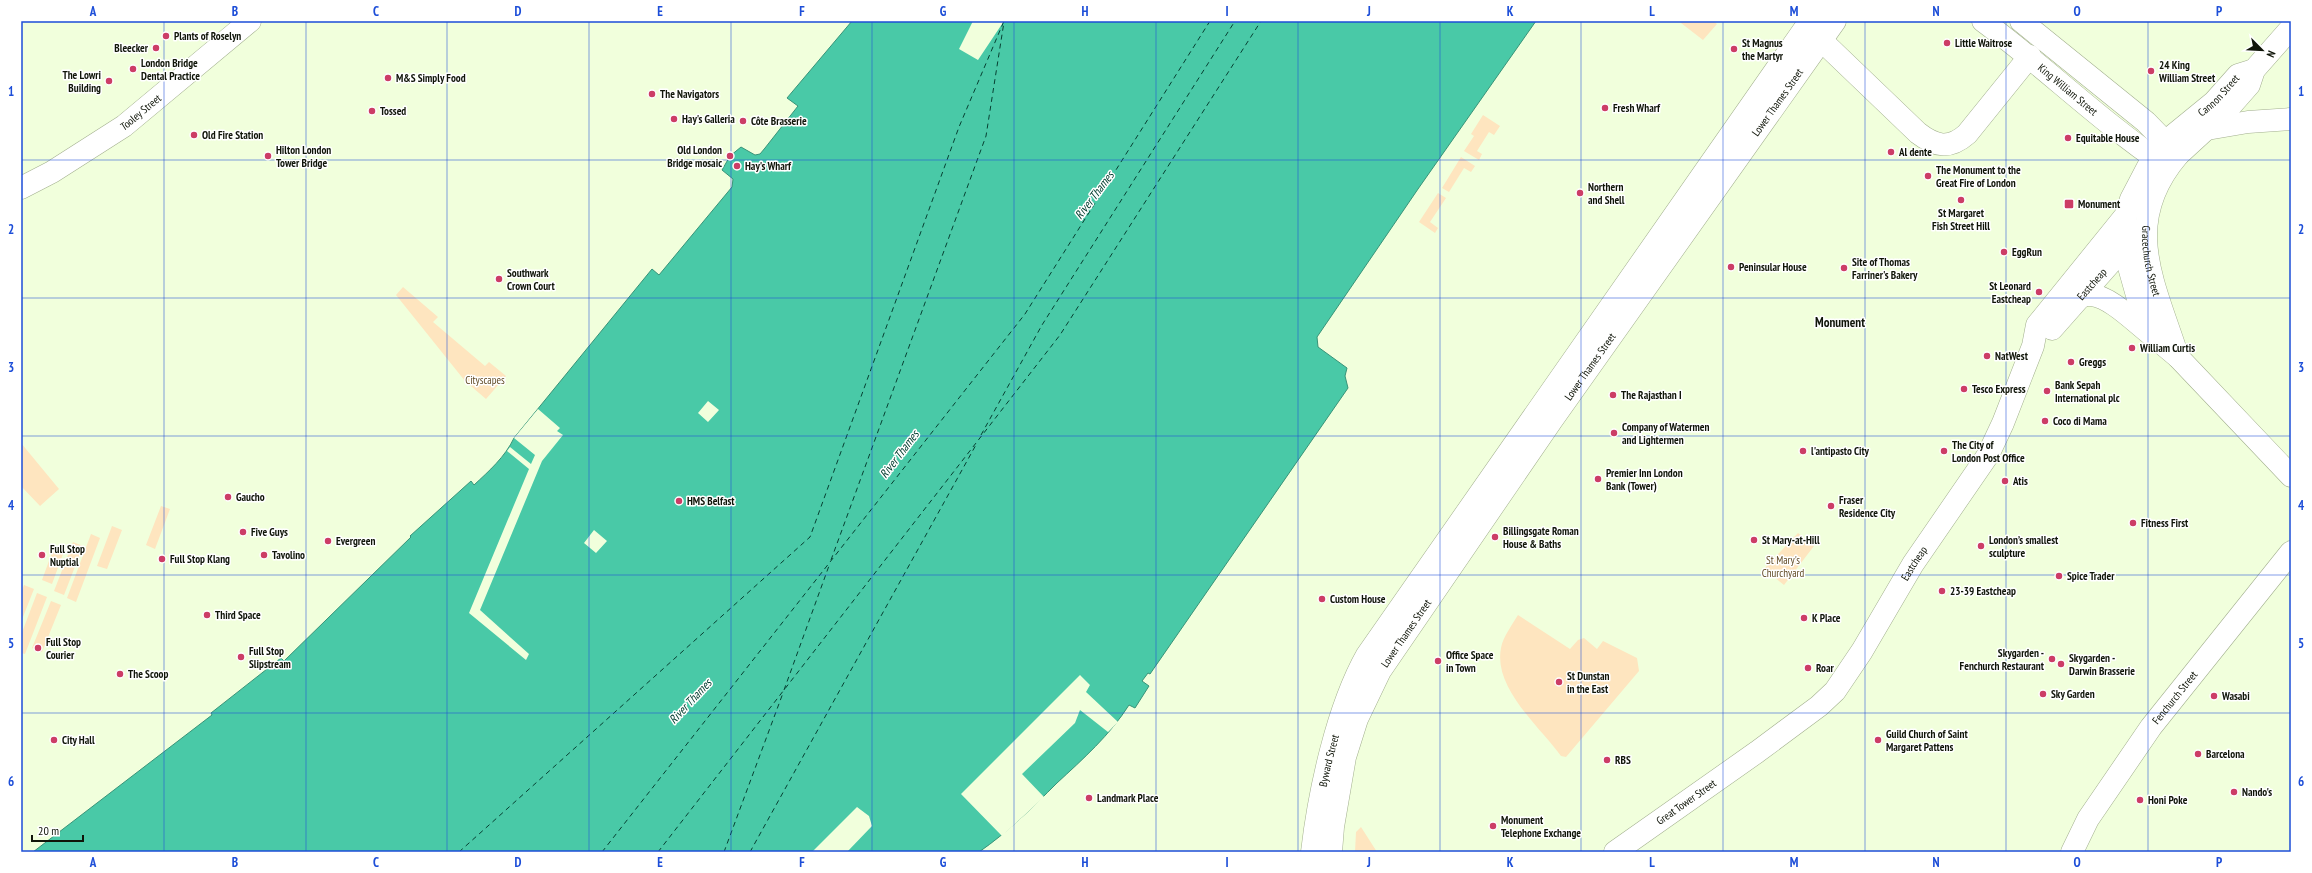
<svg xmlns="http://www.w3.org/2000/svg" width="2312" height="873" font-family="'PT Sans Narrow',sans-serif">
<rect width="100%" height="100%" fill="#f1ffdc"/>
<path fill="#fee5bf" d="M1682 21H1713L1717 24 1703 40 1681 23Z
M1483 115 1500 126 1494 135 1489 132 1477 151 1482 154 1479 160 1464 151 1474 136 1471 134Z
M1461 157 1475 166 1471 172 1464 168 1449 192 1442 188Z
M1438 193 1446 198 1430 222 1438 228 1435 233 1419 222Z
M403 287 438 317 433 322 485 366 489 362 506 376 486 399 465 381 396 295Z
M21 443 59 489 40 506 21 486Z
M161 506 170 509 155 549 146 545Z
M112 526 122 530 107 569 97 566Z
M1798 533 1814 546 1784 585 1764 569Z
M91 534 100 538 76 602 67 598Z
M73 542 83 546 64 595 54 591Z
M53 550 63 554 52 584 42 580Z
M24 585 34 589 21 622V593Z
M37 593 47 597 25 654 21 653V635Z
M51 601 61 605 42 652 32 648Z
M1518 615 1570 649 1578 640 1584 638 1597 649 1603 641 1637 658 1639 671 1566 757 1561 756C1540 727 1493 688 1501 648 1503 637 1512 625 1518 615Z
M1361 827 1377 852H1355L1356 832Z"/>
<path fill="#49c9a7" stroke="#389378" d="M852 21H1536L1418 189 1317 337 1318 347 1347 368 1345 376 1348 388 1150 674 1148 673 1142 681 1149 686 1135 708 1129 705C1110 735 1083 759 1057 783 1032 808 1008 832 979 852H33L212 715 211 713 281 658 284 661 411 537 410 536 471 481 474 485C489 471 505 457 514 438L652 269 659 275 732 187 733 179 722 170 730 156 741 147 755 155 760 154 765 148 798 106 787 98Z"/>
<path fill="#f1ffdc" d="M973 21H1004L978 60 959 49Z
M708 401 719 410 708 422 698 413Z
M538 409 560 428 557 431 563 435 542 461 480 610 529 654 526 660 469 613 529 469 507 451 510 447 531 464 535 455 514 438Z
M594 530 607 541 596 553 584 543Z
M1080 675 1090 685 1086 692 1118 722 1108 732 1080 710 1075 723 1022 774 1044 797 1002 836 961 794Z
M857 807 869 816 872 826 847 852H812Z"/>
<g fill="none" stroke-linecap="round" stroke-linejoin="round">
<path stroke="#064032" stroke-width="1" stroke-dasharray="5 4" stroke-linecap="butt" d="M981 435 1042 325 1235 21
M831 560 986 136 1004 22
M784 690 830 563
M459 852 810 537 959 127 1004 21
M602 852 1025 314 1210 21
M658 852 1060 335 1261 21
M724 852 783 693
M750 852 977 443"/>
<defs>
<g id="tertiary">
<path d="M2207 129 2248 122 2291 119"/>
<path d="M2178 155 2227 110 2249 85 2254 70 2291 28"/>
<path id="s1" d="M2154 156 2165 142 2214 102 2238 75 2254 70"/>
<path d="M2079 297C2082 297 2087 294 2091 295 2110 296 2137 324 2153 336"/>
<path id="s2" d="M2052 329 2135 235"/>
<path id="s3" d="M1615 852 1757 752 1819 706 1835 691 1862 651 1913 564 1988 455 2003 423 2033 346 2037 325 2126 215"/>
<path id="s4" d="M2072 852 2088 819 2151 727 2291 552"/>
</g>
<g id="primary">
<path id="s5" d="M1983 21C2045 67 2101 122 2165 165"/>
<path id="s6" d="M2021 21 2146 122 2178 155C2120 223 2154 282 2178 357"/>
<path d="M1811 28 1821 40 1918 133C1935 146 1949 150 1967 134L2030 56"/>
<path d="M2153 157 2131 199 2126 215 2125 248 2127 260 2138 299 2153 336 2178 357 2291 476"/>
<path id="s7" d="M21 188 52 172 124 126 250 21"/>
<path id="s8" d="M1312 852C1319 792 1337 708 1367 655L1810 21"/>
<path id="s9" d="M1331 852 1333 827 1345 757 1357 719 1380 671 1552 420 1835 21"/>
</g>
</defs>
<use href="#tertiary" stroke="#a2af8e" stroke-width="23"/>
<use href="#primary" stroke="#a2af8e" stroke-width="23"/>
<use href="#tertiary" stroke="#fff" stroke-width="22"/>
<use href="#primary" stroke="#fff" stroke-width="22"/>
</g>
<path fill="none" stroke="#1d4ed8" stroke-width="1" stroke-opacity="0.55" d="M164 21V852M306 21V852M447 21V852M589 21V852M731 21V852M872 21V852M1014 21V852M1156 21V852M1298 21V852M1440 21V852M1581 21V852M1723 21V852M1865 21V852M2006 21V852M2148 21V852M21 160H2291M21 298H2291M21 436H2291M21 575H2291M21 713H2291"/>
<g fill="#cc3d66" stroke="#fff" stroke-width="1.5">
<circle cx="166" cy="36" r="4"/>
<circle cx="1947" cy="43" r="4"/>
<circle cx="156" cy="48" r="4"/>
<circle cx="1734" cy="49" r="4"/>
<circle cx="133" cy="69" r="4"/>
<circle cx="2151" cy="71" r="4"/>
<circle cx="388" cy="78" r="4"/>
<circle cx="109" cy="81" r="4"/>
<circle cx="652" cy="94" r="4"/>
<circle cx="1605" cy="108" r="4"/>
<circle cx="372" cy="111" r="4"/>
<circle cx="674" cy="119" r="4"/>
<circle cx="743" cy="121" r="4"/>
<circle cx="194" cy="135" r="4"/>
<circle cx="2068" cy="138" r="4"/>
<circle cx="1891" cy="152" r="4"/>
<circle cx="268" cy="156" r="4"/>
<circle cx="730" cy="156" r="4"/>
<circle cx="737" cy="166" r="4"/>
<circle cx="1928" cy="176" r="4"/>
<circle cx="1580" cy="193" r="4"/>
<circle cx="1961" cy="200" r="4"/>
<rect x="2064" y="199" width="10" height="10" rx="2"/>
<circle cx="2004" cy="252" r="4"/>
<circle cx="1731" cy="267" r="4"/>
<circle cx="1844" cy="268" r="4"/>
<circle cx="499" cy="279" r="4"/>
<circle cx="2039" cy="292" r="4"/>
<circle cx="2132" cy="348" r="4"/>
<circle cx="1987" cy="356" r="4"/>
<circle cx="2071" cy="362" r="4"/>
<circle cx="1964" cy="389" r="4"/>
<circle cx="2047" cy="391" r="4"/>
<circle cx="1613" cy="395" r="4"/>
<circle cx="2045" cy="421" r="4"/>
<circle cx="1614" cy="433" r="4"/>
<circle cx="1803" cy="451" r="4"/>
<circle cx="1944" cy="451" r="4"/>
<circle cx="1598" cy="479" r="4"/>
<circle cx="2005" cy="481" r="4"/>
<circle cx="228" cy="497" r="4"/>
<circle cx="679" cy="501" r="4"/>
<circle cx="1831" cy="506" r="4"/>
<circle cx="2133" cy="523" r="4"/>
<circle cx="243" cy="532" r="4"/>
<circle cx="1495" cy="537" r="4"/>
<circle cx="1754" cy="540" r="4"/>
<circle cx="328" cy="541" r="4"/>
<circle cx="1981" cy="546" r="4"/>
<circle cx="42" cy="555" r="4"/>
<circle cx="264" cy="555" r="4"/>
<circle cx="162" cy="559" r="4"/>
<circle cx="2059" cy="576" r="4"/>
<circle cx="1942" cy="591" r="4"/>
<circle cx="1322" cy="599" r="4"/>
<circle cx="207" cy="615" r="4"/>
<circle cx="1804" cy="618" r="4"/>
<circle cx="38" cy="648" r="4"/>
<circle cx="241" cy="657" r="4"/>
<circle cx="2052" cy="659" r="4"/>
<circle cx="1438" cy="661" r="4"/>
<circle cx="2061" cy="664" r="4"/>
<circle cx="1808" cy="668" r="4"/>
<circle cx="120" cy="674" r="4"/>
<circle cx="1559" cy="682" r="4"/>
<circle cx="2043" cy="694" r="4"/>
<circle cx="2214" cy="696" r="4"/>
<circle cx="54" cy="740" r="4"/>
<circle cx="1878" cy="740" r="4"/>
<circle cx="2198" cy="754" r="4"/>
<circle cx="1607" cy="760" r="4"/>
<circle cx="2234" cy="792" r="4"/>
<circle cx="1089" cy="798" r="4"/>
<circle cx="2140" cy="800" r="4"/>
<circle cx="1493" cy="826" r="4"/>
</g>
<g text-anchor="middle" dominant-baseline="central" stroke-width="3" stroke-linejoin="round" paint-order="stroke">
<g font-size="11" font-weight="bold" fill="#101509" stroke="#fff" text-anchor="start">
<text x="174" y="36">Plants of Roselyn</text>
<text x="1742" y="43">St Magnus<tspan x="1742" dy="13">the Martyr</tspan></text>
<text x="1955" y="43">Little Waitrose</text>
<text x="148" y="48" text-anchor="end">Bleecker</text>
<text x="141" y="63">London Bridge<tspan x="141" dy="13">Dental Practice</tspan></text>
<text x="2159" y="65">24 King<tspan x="2159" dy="13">William Street</tspan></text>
<text x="101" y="75" text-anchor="end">The Lowri<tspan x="101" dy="13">Building</tspan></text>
<text x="396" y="78">M&amp;S Simply Food</text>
<text x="660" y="94">The Navigators</text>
<text x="1613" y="108">Fresh Wharf</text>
<text x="380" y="111">Tossed</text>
<text x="682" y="119">Hay's Galleria</text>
<text x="751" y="121">Côte Brasserie</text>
<text x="202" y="135">Old Fire Station</text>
<text x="2076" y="138">Equitable House</text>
<text x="276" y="150">Hilton London<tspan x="276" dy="13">Tower Bridge</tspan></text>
<text x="722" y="150" text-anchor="end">Old London<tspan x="722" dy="13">Bridge mosaic</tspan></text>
<text x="1899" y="152">Al dente</text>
<text x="745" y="166">Hay's Wharf</text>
<text x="1936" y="170">The Monument to the<tspan x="1936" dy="13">Great Fire of London</tspan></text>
<text x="1588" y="187">Northern<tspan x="1588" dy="13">and Shell</tspan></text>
<text x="2078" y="204">Monument</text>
<text x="1961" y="213" text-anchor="middle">St Margaret<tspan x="1961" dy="13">Fish Street Hill</tspan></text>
<text x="2012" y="252">EggRun</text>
<text x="1852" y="262">Site of Thomas<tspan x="1852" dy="13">Farriner's Bakery</tspan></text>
<text x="1739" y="267">Peninsular House</text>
<text x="507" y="273">Southwark<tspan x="507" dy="13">Crown Court</tspan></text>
<text x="2031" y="286" text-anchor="end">St Leonard<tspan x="2031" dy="13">Eastcheap</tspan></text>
<text x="2140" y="348">William Curtis</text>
<text x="1995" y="356">NatWest</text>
<text x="2079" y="362">Greggs</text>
<text x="2055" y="385">Bank Sepah<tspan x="2055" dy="13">International plc</tspan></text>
<text x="1972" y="389">Tesco Express</text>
<text x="1621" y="395">The Rajasthan I</text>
<text x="2053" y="421">Coco di Mama</text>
<text x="1622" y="427">Company of Watermen<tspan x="1622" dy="13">and Lightermen</tspan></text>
<text x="1952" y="445">The City of<tspan x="1952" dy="13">London Post Office</tspan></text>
<text x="1811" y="451">l'antipasto City</text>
<text x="1606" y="473">Premier Inn London<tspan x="1606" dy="13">Bank (Tower)</tspan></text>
<text x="2013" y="481">Atis</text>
<text x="236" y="497">Gaucho</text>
<text x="1839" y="500">Fraser<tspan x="1839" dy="13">Residence City</tspan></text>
<text x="687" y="501">HMS Belfast</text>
<text x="2141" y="523">Fitness First</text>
<text x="1503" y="531">Billingsgate Roman<tspan x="1503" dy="13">House &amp; Baths</tspan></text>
<text x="251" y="532">Five Guys</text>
<text x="1762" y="540">St Mary-at-Hill</text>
<text x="1989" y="540">London’s smallest<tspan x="1989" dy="13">sculpture</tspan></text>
<text x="336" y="541">Evergreen</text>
<text x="50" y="549">Full Stop<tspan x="50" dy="13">Nuptial</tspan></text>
<text x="272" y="555">Tavolino</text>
<text x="170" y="559">Full Stop Klang</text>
<text x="2067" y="576">Spice Trader</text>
<text x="1950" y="591">23-39 Eastcheap</text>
<text x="1330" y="599">Custom House</text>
<text x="215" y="615">Third Space</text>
<text x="1812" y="618">K Place</text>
<text x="46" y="642">Full Stop<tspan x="46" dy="13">Courier</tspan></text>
<text x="249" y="651">Full Stop<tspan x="249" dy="13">Slipstream</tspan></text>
<text x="2044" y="653" text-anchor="end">Skygarden -<tspan x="2044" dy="13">Fenchurch Restaurant</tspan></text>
<text x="1446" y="655">Office Space<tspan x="1446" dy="13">in Town</tspan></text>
<text x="2069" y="658">Skygarden -<tspan x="2069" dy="13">Darwin Brasserie</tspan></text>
<text x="1816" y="668">Roar</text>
<text x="128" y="674">The Scoop</text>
<text x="1567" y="676">St Dunstan<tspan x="1567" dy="13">in the East</tspan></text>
<text x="2051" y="694">Sky Garden</text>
<text x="2222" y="696">Wasabi</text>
<text x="1886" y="734">Guild Church of Saint<tspan x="1886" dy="13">Margaret Pattens</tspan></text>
<text x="62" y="740">City Hall</text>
<text x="2206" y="754">Barcelona</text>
<text x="1615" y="760">RBS</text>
<text x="2242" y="792">Nando's</text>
<text x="1097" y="798">Landmark Place</text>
<text x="2148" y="800">Honi Poke</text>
<text x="1501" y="820">Monument<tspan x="1501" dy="13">Telephone Exchange</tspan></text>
</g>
<g font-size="11" fill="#101509" stroke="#fff">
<text stroke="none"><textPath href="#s5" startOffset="109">King William Street</textPath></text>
<text stroke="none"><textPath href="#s1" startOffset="89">Cannon Street</textPath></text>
<text stroke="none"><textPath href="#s9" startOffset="883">Lower Thames Street</textPath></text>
<text stroke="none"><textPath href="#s7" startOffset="142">Tooley Street</textPath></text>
<text stroke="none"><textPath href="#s6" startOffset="321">Gracechurch Street</textPath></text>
<text stroke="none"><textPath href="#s2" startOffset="60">Eastcheap</textPath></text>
<text stroke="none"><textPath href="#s9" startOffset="559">Lower Thames Street</textPath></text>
<text stroke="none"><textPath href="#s3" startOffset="423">Eastcheap</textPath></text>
<text stroke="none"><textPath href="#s9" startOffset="235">Lower Thames Street</textPath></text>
<text stroke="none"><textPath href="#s4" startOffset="186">Fenchurch Street</textPath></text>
<text stroke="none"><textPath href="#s8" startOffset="93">Byward Street</textPath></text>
<text stroke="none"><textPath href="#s3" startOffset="87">Great Tower Street</textPath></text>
</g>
<g font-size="11" fill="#614b26" stroke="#fff">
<text x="485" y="380">Cityscapes</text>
<text x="1783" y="560">St Mary's<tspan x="1783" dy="13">Churchyard</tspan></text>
</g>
<g font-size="12" font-style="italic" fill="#064032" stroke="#fff">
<text transform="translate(1094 195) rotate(-53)">River Thames</text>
<text transform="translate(899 454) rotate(-53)">River Thames</text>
<text transform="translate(690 701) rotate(-47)">River Thames</text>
</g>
<g font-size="13" font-weight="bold" fill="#101509" stroke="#fff">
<text x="1840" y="322">Monument</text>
</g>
</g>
<rect width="2312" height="873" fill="none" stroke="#ffffff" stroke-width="44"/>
<g transform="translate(2262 50) rotate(114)" stroke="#ffffff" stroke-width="3" paint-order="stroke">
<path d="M0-3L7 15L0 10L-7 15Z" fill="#101509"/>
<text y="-6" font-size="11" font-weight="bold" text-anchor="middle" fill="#101509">N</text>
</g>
<path d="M32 835v6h51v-6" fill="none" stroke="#101509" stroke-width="2"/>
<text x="38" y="835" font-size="12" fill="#101509" stroke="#ffffff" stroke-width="3" paint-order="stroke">20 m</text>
<rect x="22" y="22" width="2268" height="829" fill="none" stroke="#1d4ed8" stroke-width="1.5"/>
<g font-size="13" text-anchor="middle" font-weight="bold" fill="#1d4ed8">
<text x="93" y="16">A</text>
<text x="235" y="16">B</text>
<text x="376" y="16">C</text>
<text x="518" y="16">D</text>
<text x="660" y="16">E</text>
<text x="802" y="16">F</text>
<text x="943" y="16">G</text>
<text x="1085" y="16">H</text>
<text x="1227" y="16">I</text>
<text x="1369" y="16">J</text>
<text x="1510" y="16">K</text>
<text x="1652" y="16">L</text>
<text x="1794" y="16">M</text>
<text x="1936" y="16">N</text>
<text x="2077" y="16">O</text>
<text x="2219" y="16">P</text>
<text x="11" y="96">1</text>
<text x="2301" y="96">1</text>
<text x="11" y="234">2</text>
<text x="2301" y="234">2</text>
<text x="11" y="372">3</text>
<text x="2301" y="372">3</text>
<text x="11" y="510">4</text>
<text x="2301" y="510">4</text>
<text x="11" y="648">5</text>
<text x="2301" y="648">5</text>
<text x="11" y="786">6</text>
<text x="2301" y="786">6</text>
<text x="93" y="867">A</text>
<text x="235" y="867">B</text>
<text x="376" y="867">C</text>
<text x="518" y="867">D</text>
<text x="660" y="867">E</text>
<text x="802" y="867">F</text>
<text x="943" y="867">G</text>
<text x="1085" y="867">H</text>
<text x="1227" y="867">I</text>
<text x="1369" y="867">J</text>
<text x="1510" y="867">K</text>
<text x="1652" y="867">L</text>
<text x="1794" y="867">M</text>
<text x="1936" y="867">N</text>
<text x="2077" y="867">O</text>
<text x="2219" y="867">P</text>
</g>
</svg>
